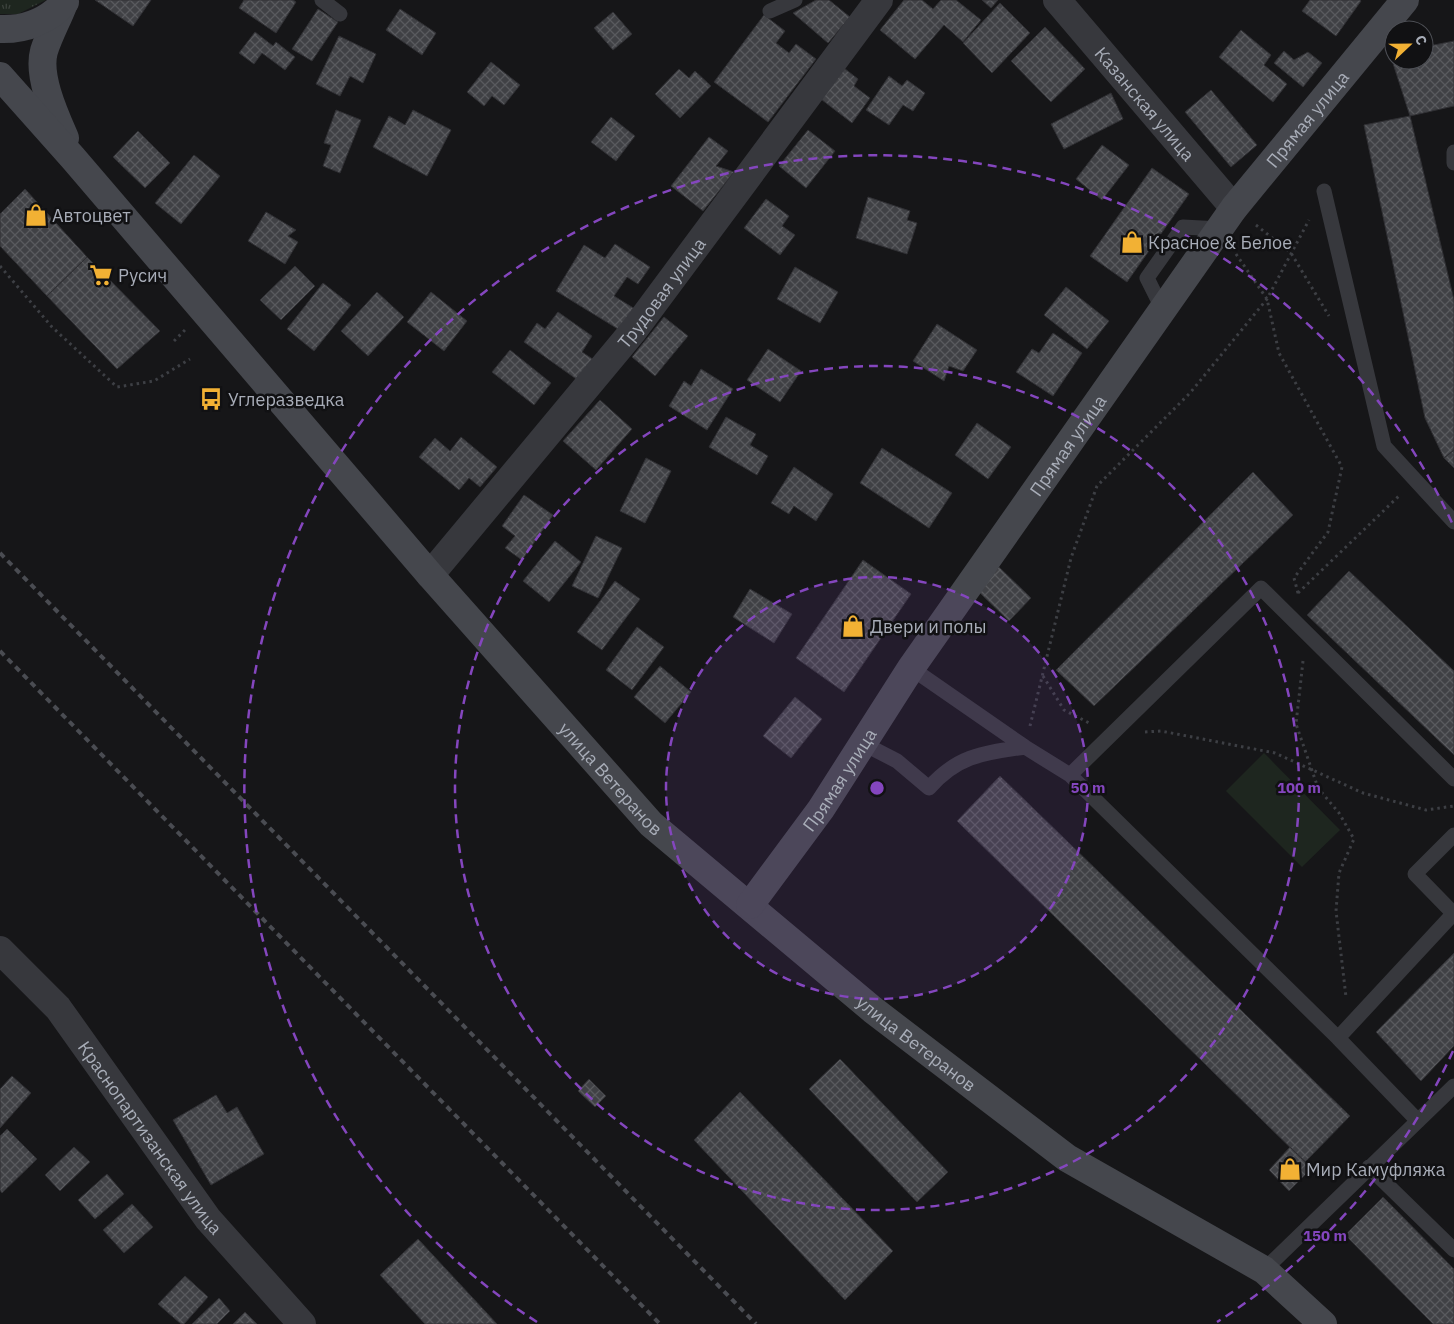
<svg xmlns="http://www.w3.org/2000/svg" width="1454" height="1324" font-family="'IBM Plex Sans',sans-serif">
<defs>
<pattern id="grass-tufts" width="24" height="20" patternUnits="userSpaceOnUse" patternTransform="scale(1.25)"><rect width="24" height="20" fill="#1e261f"/><path d="M3 7l-1-3M5 7V3M7 7l1-3M15 17l-1-3M17 17v-4M19 17l1-3" fill="none" stroke="#3c433d"/></pattern>
<pattern id="building-cross-hatch" width="8" height="8" patternUnits="userSpaceOnUse" patternTransform="scale(1.25)"><rect width="8" height="8" fill="#404145"/><path d="M0 0l8 8M0 8l8-8" fill="none" stroke="#595a5e"/></pattern>
</defs>
<rect width="100%" height="100%" fill="#161618"/>
<path fill="url(#grass-tufts)" d="M0 0H46L18 14H0Z"/>
<path fill="#1e261f" d="M1264 753 1340 830 1302 867 1226 791Z"/>
<path fill="url(#building-cross-hatch)" stroke="#303034" d="M95 0H151L133 26Z
M244 0H293L296 2 276 33 239 8Z
M816 0H829L850 17 828 43 793 13Z
M904 0H922L933 9 941 0H956L981 20 963 42 944 25 915 59 880 30Z
M982 0H998L991 8Z
M1310 0H1360L1361 1 1336 36 1302 11Z
M1000 3 1030 33 992 73 963 43Z
M318 9 338 22 312 61 292 49Z
M400 9 436 33 422 55 386 30Z
M613 12 632 34 613 50 594 28Z
M764 15 785 31 776 43 789 53 796 44 816 59 768 122 714 82Z
M1045 27 1085 69 1051 102 1011 61Z
M1241 30 1271 55 1264 65 1287 84 1273 102 1219 57Z
M255 32 273 46 276 42 295 57 285 70 262 53 254 64 239 53Z
M339 36 376 54 363 83 350 76 340 96 316 84Z
M1454 41V106L1410 116 1390 54H1394V60H1424V47Z
M1284 51 1294 60 1308 52 1322 63 1303 87 1274 63Z
M491 62 520 85 504 105 492 96 484 106 467 92Z
M840 65 858 79 854 86 870 98 852 123 817 96Z
M679 69 689 78 695 71 711 86 680 118 655 94Z
M889 76 902 86 907 80 925 93 913 111 903 105 889 125 866 110Z
M1211 90 1257 145 1231 167 1185 112Z
M1111 93 1123 119 1064 149 1051 124Z
M336 110 361 120 340 173 323 166 331 145 324 143Z
M413 110 451 130 427 176 373 147 389 116 405 125Z
M1410 116 1454 300V450L1444 458 1425 418 1364 125Z
M611 117 635 136 616 161 591 142Z
M808 130 835 151 806 188 779 166Z
M138 131 170 163 145 188 113 157Z
M709 137 728 151 716 166 734 172 703 211 671 186Z
M1102 145 1129 165 1102 200 1076 179Z
M194 155 220 176 181 224 155 203Z
M1152 168 1189 194 1127 282 1090 256Z
M25 189 87 257 47 296 0 246V214Z
M868 197 910 211 907 220 917 223 907 254 856 238Z
M766 199 789 216 782 226 795 235 780 255 744 228Z
M266 212 296 230 288 236 298 242 285 264 248 241Z
M615 244 650 267 638 284 627 277 614 296 635 309 618 329 556 291 584 245 605 258Z
M87 257 160 331 117 369 47 296Z
M295 266 315 286 281 320 260 300Z
M795 267 838 292 820 323 777 299Z
M323 283 351 305 314 351 287 329Z
M1066 287 1109 321 1087 349 1044 315Z
M377 292 404 317 368 356 341 331Z
M431 292 467 321 444 351 407 322Z
M558 312 592 336 582 352 597 362 582 383 524 342 537 323 545 329Z
M664 317 688 336 655 376 632 357Z
M937 324 977 350 963 371 949 366 944 381 913 361Z
M1053 333 1082 353 1053 396 1016 372 1032 349 1039 353Z
M768 349 801 371 780 402 747 380Z
M510 350 551 383 534 405 492 372Z
M701 369 733 389 707 430 669 406 684 381 691 386Z
M600 400 632 429 596 470 563 441Z
M726 417 756 434 750 445 768 456 757 475 709 447Z
M977 423 1011 447 988 479 955 455Z
M461 437 497 467 480 487 469 478 459 490 419 457 435 438 450 451Z
M882 448 952 493 929 528 860 483Z
M1454 450V468L1444 458Z
M646 458 671 471 645 523 620 511Z
M794 467 833 494 816 521 794 506 789 514 771 503Z
M1253 472 1293 515 1094 706 1056 670Z
M524 495 553 515 522 560 505 548 515 536 502 526Z
M596 536 622 548 598 598 572 586Z
M555 541 581 562 549 602 523 581Z
M863 560 911 594 844 692 796 658Z
M999 567 1031 598 1009 621 977 590Z
M1349 571 1454 671V755L1307 615Z
M615 581 640 599 602 650 577 632Z
M750 589 792 614 774 643 733 617Z
M637 627 664 647 632 690 606 670Z
M660 666 691 692 665 723 634 697Z
M795 697 822 719 791 758 763 736Z
M1000 776 1350 1116 1305 1162 957 821Z
M1454 953V1046L1421 1081 1376 1032Z
M840 1059 948 1172 917 1202 809 1089Z
M12 1076 31 1093 0 1128V1089Z
M589 1079 606 1096 595 1107 578 1091Z
M740 1092 893 1251 845 1300 694 1140Z
M216 1095 227 1113 237 1107 264 1154 211 1185 173 1120Z
M7 1129 37 1159 2 1193 0 1190V1136Z
M74 1147 90 1162 60 1191 45 1175Z
M1290 1147 1312 1168 1289 1191 1269 1170Z
M107 1174 124 1194 95 1219 78 1200Z
M1383 1197 1454 1269V1324H1433L1345 1235Z
M132 1204 153 1227 124 1253 103 1230Z
M418 1239 497 1324H425L380 1275Z
M185 1276 208 1297 184 1324H181L158 1304Z
M219 1298 230 1311 217 1324H192Z
M245 1312 257 1324H233Z"/>
<g fill="none" stroke-linecap="round" stroke-linejoin="round">
<path stroke="#3d3f44" stroke-width="3" stroke-dasharray="2.5 4" stroke-linecap="butt" d="M1256 225 1291 253 1329 316
M1236 254 1267 299 1279 353 1342 467 1328 532 1294 578 1298 593
M0 266 52 327 117 387 154 381 190 359
M174 341 185 330
M1298 593 1400 495
M1303 661 1296 724 1318 788 1339 813 1354 839 1339 873 1336 911 1346 997
M1043 676 1064 710 1091 724
M1030 726 1071 558 1097 486 1190 393 1267 299 1309 220
M1145 732 1161 731 1275 753 1363 793 1426 810 1454 806"/>
<path stroke="#37383d" stroke-width="15" d="M322 0 340 14
M770 11 795 0
M1454 152V163
M1324 191 1384 446 1454 522
M1163 310 1147 278 1183 227 1220 229
M911 668 1025 747
M864 744 897 761 929 788C958 755 984 753 1025 747L1070 775
M1453 913 1415 874 1454 835
M1338 1038 1454 913
M1418 1121 1338 1038 1070 775 1261 588 1454 779
M1369 1167 1454 1250
M1264 1270 1454 1086"/>
<g stroke="#37383d" stroke-width="28">
<path id="s1" d="M1057 0 1234 208"/>
<path id="s2" d="M430 575 634 330 879 0"/>
<path id="s3" d="M0 950 58 1008 208 1219 302 1324"/>
</g>
<g stroke="#45474d" stroke-width="28">
<path d="M64 3C58 19 49 35 44 51 37 76 55 115 65 138"/>
<path d="M0 29C25 30 48 21 65 2"/>
<path id="s4" d="M0 76 73 158 430 575 651 824 873 1010 1067 1158 1264 1270 1323 1324"/>
<path id="s5" d="M750 905 821 809 911 668 1234 208 1405 0"/>
</g>
<path stroke="#4a4c52" stroke-width="4" stroke-dasharray="6 5" stroke-linecap="butt" d="M0 553 756 1324
M0 651 660 1324"/>
</g>
<circle cx="877" cy="788" r="211" fill="#8446be" fill-opacity=".12"/>
<g fill="none" stroke="#8446be" stroke-width="2.5" stroke-dasharray="9 6">
<circle cx="877" cy="788" r="211"/>
<circle cx="877" cy="788" r="422"/>
<path d="M1453 1051A633 633 0 0 1 1217 1322M537 1322A633 633 0 1 1 1453 525"/>
</g>
<defs>
<symbol id="shop-bare" viewBox="-9 -9 18 18"><path d="M-5-2.5h2.3a2.7 3.5 0 0 1 5.4 0H5L5.5 6h-11ZM-1.5-2.5h3a1.5 2.3 0 0 0-3 0Z" fill="#f2b134" stroke="#111113" stroke-width="2.5" paint-order="stroke"/></symbol>
<symbol id="supermarket-bare" viewBox="-9 -9 18 18"><path d="M-6-5.5h2.5l.6 2H6L4.5 2H-2.5L-4.4-4H-6ZM-1.5 3.2a1.3 1.3 0 1 0 .1 0ZM3 3.2a1.3 1.3 0 1 0 .1 0Z" fill="#f2b134" stroke="#111113" stroke-width="2.5" paint-order="stroke"/></symbol>
<symbol id="bus-bare" viewBox="-9 -9 18 18"><path d="M-5-6H5V4H4V6H2V4H-2V6H-4V4H-5ZM-3.5-4V0h7V-4ZM-3.5 1.2v1.5H-2V1.2ZM2 1.2v1.5H3.5V1.2Z" fill="#f2b134" stroke="#111113" stroke-width="2.5" paint-order="stroke"/></symbol>
</defs>
<g fill-rule="evenodd">
<use href="#shop-bare" x="20" y="199" width="32" height="32"/>
<use href="#shop-bare" x="1116" y="226" width="32" height="32"/>
<use href="#supermarket-bare" x="85" y="259" width="32" height="32"/>
<use href="#bus-bare" x="195" y="383" width="32" height="32"/>
<use href="#shop-bare" x="837" y="610" width="32" height="32"/>
<use href="#shop-bare" x="1274" y="1153" width="32" height="32"/>
</g>
<g text-anchor="middle" dominant-baseline="central" stroke-width="5" stroke-linejoin="round" paint-order="stroke">
<g font-size="18" fill="#a8adb8" stroke="#111113">
<text stroke="none"><textPath href="#s1" startOffset="136">Казанская улица</textPath></text>
<text stroke="none"><textPath href="#s5" startOffset="964">Прямая улица</textPath></text>
<text stroke="none"><textPath href="#s2" startOffset="365">Трудовая улица</textPath></text>
<text stroke="none"><textPath href="#s5" startOffset="559">Прямая улица</textPath></text>
<text stroke="none"><textPath href="#s4" startOffset="931">улица Ветеранов</textPath></text>
<text stroke="none"><textPath href="#s5" startOffset="154">Прямая улица</textPath></text>
<text stroke="none"><textPath href="#s4" startOffset="1336">улица Ветеранов</textPath></text>
<text stroke="none"><textPath href="#s3" startOffset="241">Краснопартизанская улица</textPath></text>
</g>
<g font-size="18" fill="#a8adb8" stroke="#111113" text-anchor="start">
<text x="52" y="215">Автоцвет</text>
<text x="1148" y="242">Красное &amp; Белое</text>
<text x="118" y="275">Русич</text>
<text x="228" y="399">Углеразведка</text>
<text x="870" y="626">Двери и полы</text>
<text x="1306" y="1169">Мир Камуфляжа</text>
</g>
</g>
<circle cx="877" cy="788" r="8" fill="#8446be" stroke="#111113" stroke-width="2.5"/>
<g font-size="15" text-anchor="middle" font-weight="bold" fill="#8446be" stroke="#111113" stroke-width="5" stroke-linejoin="round" paint-order="stroke">
<text x="1088" y="793">50 m</text>
<text x="1299" y="793">100 m</text>
<text x="1325" y="1241">150 m</text>
</g>
<g transform="translate(1409 45) rotate(68)"><circle r="24" fill="#111113" stroke="#4d4f55"/>
<path d="M0-4L9 19L0 12L-9 19Z" fill="#f2b134"/>
<text y="-8" font-size="14" font-weight="bold" text-anchor="middle" fill="#a8adb8">С</text>
</g>
</svg>
